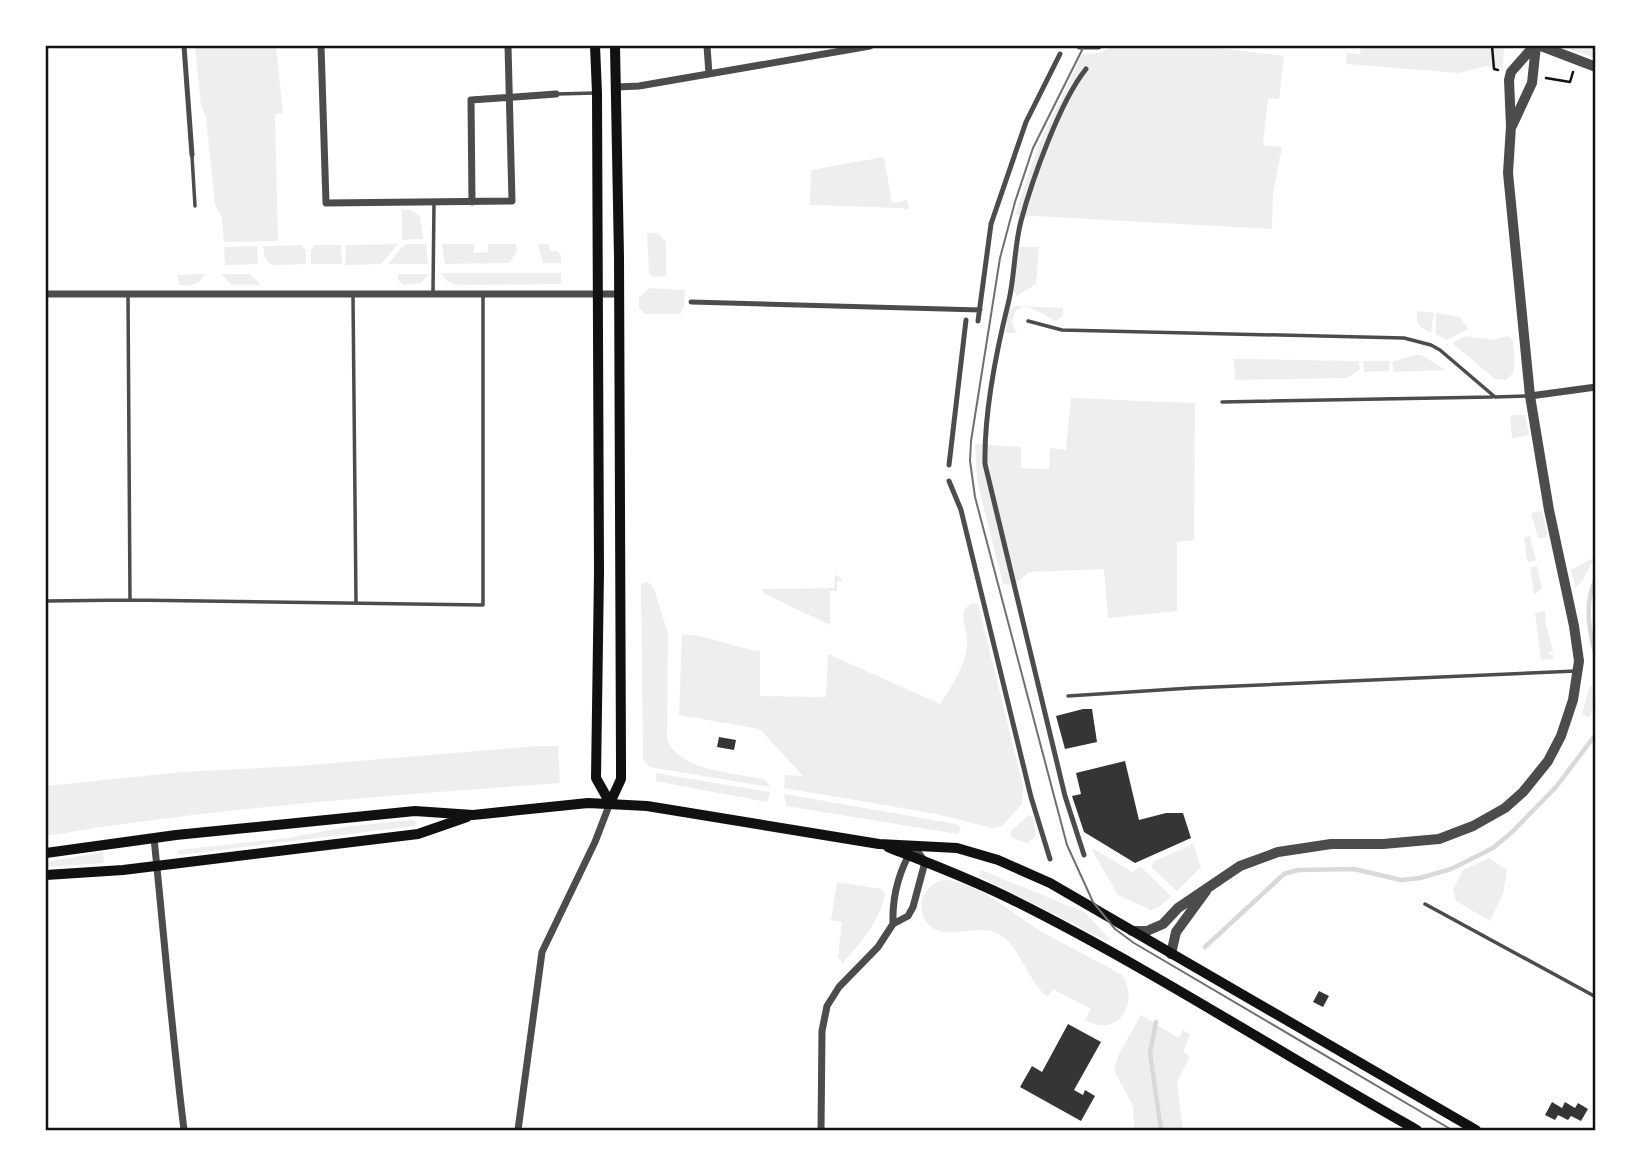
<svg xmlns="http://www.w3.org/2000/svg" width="1641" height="1176" font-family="'Space Grotesk',sans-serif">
<rect width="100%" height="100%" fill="#fff"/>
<path fill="#eee" d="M195 46H276L283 113 275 114 278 241 224 242 222 218 215 205 206 117 201 106Z
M1114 46H1201L1284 56 1279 99 1268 98 1263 145 1282 147 1273 193 1272 229 1015 215 1037 149 1082 54 1100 53Z
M1361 46H1504L1503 68 1487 66 1459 73 1346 64 1347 53 1360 54Z
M1565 46H1595V58L1566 48Z
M884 157 892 203 907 200 909 210 902 208 810 205 811 170Z
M402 210H410L420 216 423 239 402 240Z
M647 233H658L666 242V276L653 277 649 273Z
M398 244 381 264 345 265 346 245Z
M405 244H426L428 264H388Z
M474 244V253L488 252V244H516L517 251 509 263 445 264 442 244Z
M538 244H549L550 251H557L561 255V263H543Z
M303 245V249H306V264L272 265 265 258 263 246Z
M313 245H341L342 264H311V249H313Z
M257 246 258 264 225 265 224 247Z
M1021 247H1039L1036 284 1017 296 1013 290 1018 250Z
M441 273H561V284L455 285 447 281Z
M205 274C200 285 190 287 180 285L177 275Z
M221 274H250L261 285H232Z
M398 274H429L421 283 404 285 398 280Z
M649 288 685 290 684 307 680 314H645L639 308V298Z
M1015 306 1063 308V315L1056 321C1044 316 1019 294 1013 318 1011 324 1014 329 1018 333H1005L1008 310Z
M1417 311 1434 313 1431 332C1418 328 1416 324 1417 311Z
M1436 313 1460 317 1468 329 1447 340 1436 334Z
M1466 336 1493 340 1507 336 1513 340C1513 354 1520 370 1506 380L1495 379 1452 343Z
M1414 355H1421L1446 370 1394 372 1392 362Z
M1234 359 1359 361 1360 369 1347 378 1235 380Z
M1363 361H1390L1389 371 1364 372Z
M1071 398 1195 403 1194 540 1177 542V611L1108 618 1104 569 1029 572 1014 585 1003 584 977 480 975 444 1021 447V468L1049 469 1050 448 1066 450Z
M1512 415H1525L1529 435 1512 438 1510 417Z
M1542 511 1548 537 1538 538 1531 513Z
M1530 536 1536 561 1529 562 1527 560 1524 537Z
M1595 557 1581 583 1575 587 1571 570Z
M1537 566 1542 588 1534 595 1530 567Z
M835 575 840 577 843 581H837V591H830V625L763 593 762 589 834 588Z
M646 582 651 584 654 589 668 634 667 739C678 771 734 773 763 779L767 782 770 787 649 767 643 759 641 585Z
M973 603 978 604 1023 786 1022 804 1002 826 992 828 937 814 784 788 785 775 803 776 760 729 679 715 682 634C709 635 733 648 760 651V696L826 697 828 654 940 704C951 688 967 663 967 642 968 627 955 611 973 603Z
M1545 611 1546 625 1553 651 1549 652V655H1553V659L1541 660 1535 613Z
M1592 685 1593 707 1589 718 1582 714 1589 688Z
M537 746H558L560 783C387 796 216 807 46 836V786L183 772 297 766Z
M656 773 770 792 767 802 656 781Z
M784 794 956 824 961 827 958 834 786 806Z
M1028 815 1033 817 1036 836 1027 843 1011 837 1010 832Z
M413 820 417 822 414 826 180 855 177 853 179 850 288 838 351 826Z
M1193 844 1201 867 1177 891 1152 868 1153 862Z
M1094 849 1132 872 1141 867 1171 896 1159 907 1151 910 1118 895 1092 850Z
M103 852 104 863 46 867V862Z
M1489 858 1507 870 1503 894 1490 921 1456 901 1453 889 1463 870Z
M981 870 1086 913 1110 940 1107 941 979 876Z
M942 880C975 879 1012 914 1039 930 1066 946 1095 959 1122 975 1140 1002 1119 1039 1085 1020L1091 1009 1053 989 1048 996 1044 994C1028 979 1018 945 999 934 976 922 938 946 924 918 921 911 920 904 923 897 927 888 933 883 942 880Z
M837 882 881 889 885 894C879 923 861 942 843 963L838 957 842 922 831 920Z
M1141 1015 1175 1036 1179 1037 1183 1030 1190 1034 1183 1052 1190 1057 1177 1082 1183 1130H1134L1133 1106 1114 1070 1119 1054Z"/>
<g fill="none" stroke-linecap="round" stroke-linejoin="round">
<path stroke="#d9d9d9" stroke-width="4.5" d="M1596 579C1584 601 1589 632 1596 656
M1205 947 1284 874 1298 870 1354 869 1401 880 1420 878 1451 869 1493 848 1511 833 1556 787 1596 734
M1156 1022 1150 1053 1161 1130"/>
</g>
<path fill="#353535" d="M1083 709H1092L1097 742 1065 749 1056 716Z
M719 737 736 740 734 750 717 747Z
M1125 761 1139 820 1166 813H1183L1191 838 1135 863 1084 832 1072 796 1081 794 1076 773Z
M1319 991 1329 996 1323 1007 1313 1002Z
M1068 1024 1101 1042 1074 1090 1083 1095 1085 1090 1095 1096 1081 1121 1020 1087 1032 1066 1042 1072Z
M1552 1102 1562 1108 1565 1102 1575 1108 1578 1103 1588 1109 1581 1121 1571 1116 1568 1120 1558 1115 1555 1120 1545 1115Z"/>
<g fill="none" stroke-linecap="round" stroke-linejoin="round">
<path stroke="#111" stroke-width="2.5" d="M1492 46 1494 69 1498 70
M1546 78 1570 82 1573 72"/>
<path stroke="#4c4c4c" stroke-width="3.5" d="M557 94 595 93
M192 156 195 206
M433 292 434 203
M128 294 130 600
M353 296 356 602
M1028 321 1062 330 1404 338 1431 345 1440 350 1495 397 1527 396
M1222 402 1492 397
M46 601 130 600 483 605V296
M1068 696 1191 688 1576 671
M1425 904 1596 997"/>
<path stroke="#4c4c4c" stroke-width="5" d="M184 46 192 155
M691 302 980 310
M978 321 991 224 1026 122 1060 54
M949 465 966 320
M949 481 961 510 1031 797 1050 859
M1084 855 1065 796 985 464C984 414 997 348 1009 300 1015 274 1014 247 1021 221 1032 180 1060 101 1086 69"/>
<path stroke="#4c4c4c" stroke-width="7" d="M321 46 326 203 512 201 508 46
M707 46 709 74
M1080 46H1098
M617 87 639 86 870 46
M472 202 471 100 556 94
M46 294H619
M1530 396 1596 387
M154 838C164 936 172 1033 184 1130
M518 1130 542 952 595 842 610 803
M821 1130 822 1031 827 1006 839 987 878 947 893 924 908 916 913 907 925 862 914 846C899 870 892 896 893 924"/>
<path stroke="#4c4c4c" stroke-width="10" d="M1541 46 1596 67
M1512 126 1532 83 1536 46
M1132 931H1147L1163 924 1178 908 1240 866 1278 852 1331 844H1383L1439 839 1473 826 1505 808 1523 792 1548 761 1561 736 1573 700 1579 661 1574 626 1549 510 1530 396 1508 173 1511 126 1509 80 1511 72 1534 46
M1171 954 1176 932 1206 891"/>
<path stroke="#111" stroke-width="10" d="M595 46 597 93 599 572 596 778 610 803
M610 803 621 779V761L619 257 615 46
M888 847C931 864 974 880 1015 901 1153 970 1283 1055 1417 1130
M46 853 176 835 415 811 473 815 588 803 647 806 879 844 957 848 998 860 1050 883 1476 1130
M46 875 123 870 418 834 467 817"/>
<path stroke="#707070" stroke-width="2" d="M1084 46 1033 148 1015 202 1000 258 971 441 970 461 975 497 1067 845 1093 902 1115 929 1134 943 1452 1130
M1588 46 1596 48"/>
</g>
<rect width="1641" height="1176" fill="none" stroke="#ffffff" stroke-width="94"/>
<rect x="47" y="47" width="1547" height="1082" fill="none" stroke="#111" stroke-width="2.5"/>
</svg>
